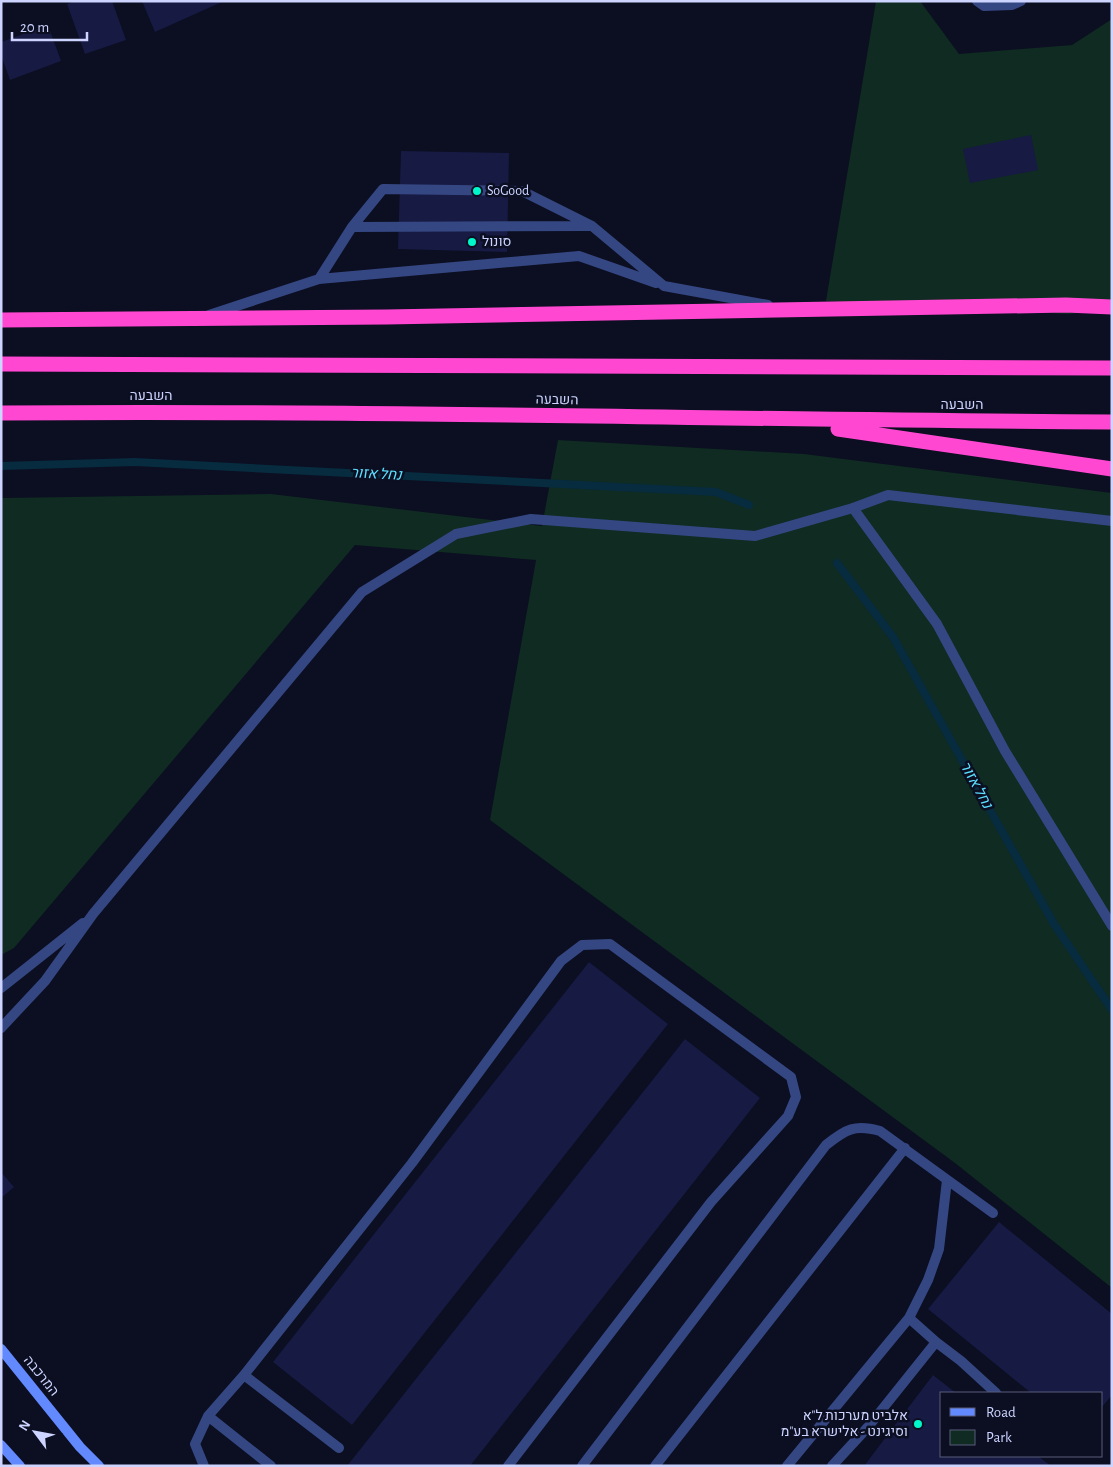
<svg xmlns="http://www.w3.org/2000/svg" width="1113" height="1467" font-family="'Alegreya Sans',Heebo,sans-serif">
<rect width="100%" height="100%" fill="#0c0e21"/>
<path fill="#0f2b22" d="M876 1H920L959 54 1072 45 1112 19V310L1068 314 826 301Z
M558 440 804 454 1112 493V1288L955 1163 490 820 536 560 355 545 14 948 1 955V498L271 494 542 526Z"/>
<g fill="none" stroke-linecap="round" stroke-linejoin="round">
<path stroke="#072b3f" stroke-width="8" d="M1 466 135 462 716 492 749 505
M837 563 893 637 1054 924 1112 1010"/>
</g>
<path fill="#171a43" d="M76 1H112L126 40 85 54 67 4Z
M142 1H224L155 32Z
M48 25 61 61 10 80 1 55V42Z
M1031 135 1038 170 970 183 963 149Z
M401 151 509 153 507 252 398 249Z
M589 962 668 1024 352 1425 273 1362Z
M685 1039 760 1098 470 1466H347Z
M1 1172 14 1187 1 1198Z
M999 1222 1112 1314V1395L1102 1407V1393H1031L928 1309Z
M933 1375 956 1393H942V1456H1038L1051 1466H864Z"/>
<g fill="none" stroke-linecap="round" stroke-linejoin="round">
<path stroke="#354782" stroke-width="10" d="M352 227 588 226
M319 279 579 256 656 283
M209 315 319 279 352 227 383 189 522 191 592 226 664 286 768 305
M853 508 937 624 1005 751 1112 926
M909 1318 936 1342
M244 1375 339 1448
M208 1416 271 1466
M204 1466 195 1444 208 1416 244 1375 412 1163 561 961 582 945 610 944 791 1077 796 1097 788 1116 711 1202 508 1466
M582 1466 826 1145C846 1129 855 1124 880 1131L993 1213
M655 1466 905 1148
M787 1466 909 1318 928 1280 939 1249 947 1180
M832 1466 868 1427 936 1342 961 1361 996 1393"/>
<path stroke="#354782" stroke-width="10" d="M977 1 984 6 1012 5 1021 1
M1 988 83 923
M1 1028 45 981 93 914 362 592 456 534 531 519 755 536 853 508 888 495 1112 521"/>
<path stroke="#6389ff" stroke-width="10" d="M1 1349 80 1447 99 1466
M1 1445 20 1466"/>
<path stroke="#ff47d1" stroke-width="15" d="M1 320 386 317 1066 305 1112 307
M1 364 1112 368
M1 413C371 410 742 420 1112 422
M838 429 1112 469"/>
</g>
<g fill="#00f7cc" stroke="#0c0e21" stroke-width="2">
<circle cx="477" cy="191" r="5"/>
<circle cx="472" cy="242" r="5"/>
<circle cx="918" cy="1424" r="5"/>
</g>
<g text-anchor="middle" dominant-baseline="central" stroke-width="5" stroke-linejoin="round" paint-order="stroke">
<g font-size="14" fill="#ccd4ff" stroke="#0c0e21" text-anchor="start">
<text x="487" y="191">SoGood</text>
<text x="482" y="242">סונול</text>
<text x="908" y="1416" text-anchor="end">אלביט מערכות ל"א<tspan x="908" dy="16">וסיגינט - אלישרא בע"מ</tspan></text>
</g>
<g font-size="14" fill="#ccd4ff" stroke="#0c0e21">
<text x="151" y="396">השבעה</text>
<text transform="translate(557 400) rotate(1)">השבעה</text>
<text x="962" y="405">השבעה</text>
<text transform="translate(41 1376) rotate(51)">המרכבה</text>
</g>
<g font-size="15" font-style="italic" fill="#5adfff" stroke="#0c0e21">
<text transform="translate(376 474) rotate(3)">נחל אזור</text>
<text transform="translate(976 785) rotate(61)">נחל אזור</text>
</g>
</g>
<rect width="1113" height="1467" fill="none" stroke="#ccd4ff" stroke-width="5"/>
<rect x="940" y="1392" width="162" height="65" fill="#0c0e21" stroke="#595d7a"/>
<rect x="950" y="1408" width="25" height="8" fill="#6389ff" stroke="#595d7a"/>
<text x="986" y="1417" font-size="15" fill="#ccd4ff">Road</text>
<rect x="950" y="1430" width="25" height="15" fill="#0f2b22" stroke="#595d7a"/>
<text x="986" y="1442" font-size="15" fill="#ccd4ff">Park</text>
<g transform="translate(35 1432) rotate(302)" stroke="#0c0e21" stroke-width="4" paint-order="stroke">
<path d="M0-4L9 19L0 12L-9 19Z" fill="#ccd4ff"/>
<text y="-8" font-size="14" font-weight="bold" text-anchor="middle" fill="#ccd4ff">N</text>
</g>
<path d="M12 32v8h75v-8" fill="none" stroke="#ccd4ff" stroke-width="2.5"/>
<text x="20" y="32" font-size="15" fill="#ccd4ff" stroke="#0c0e21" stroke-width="4" paint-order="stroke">20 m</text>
</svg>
